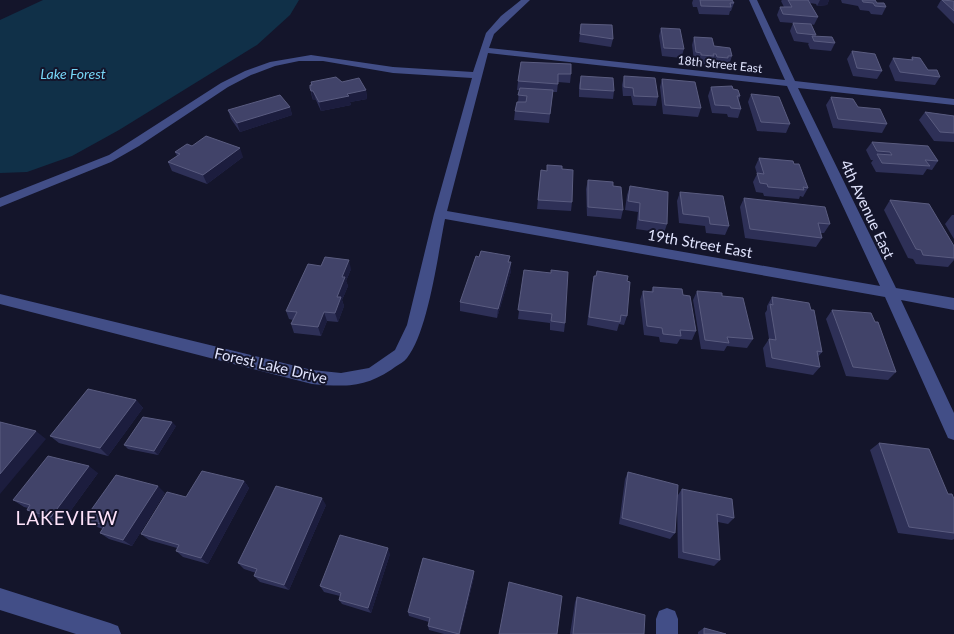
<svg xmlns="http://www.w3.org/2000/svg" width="954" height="634" font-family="Lato,sans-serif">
<rect width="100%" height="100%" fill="#14152b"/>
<path fill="#103048" d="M43 0H299L290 15 257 45 119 130 72 156 27 172 0 173V20Z"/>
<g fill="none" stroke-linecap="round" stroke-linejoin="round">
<path fill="#424e87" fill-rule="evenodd" d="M521 0H530L494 34 489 48 785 80 749 0H757L795 81 954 99V105L798 88 896 288 954 298V310L901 300 954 413V440L948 438 885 297 445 219C438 254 428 332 407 358 404 362 399 364 395 367 366 388 346 387 312 384L0 304V294L312 370 341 373 369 368 395 350 407 325 434 214 472 78 393 73 323 61H299L275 66 251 75 228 87 139 146 111 162 0 207V198L109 155 221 83 245 71 270 62 311 55 393 67 473 72 486 33 501 16ZM488 53 787 86 880 286 447 211Z
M0 588 110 623 118 626 121 634H76L0 610Z
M667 608 675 611 678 619V634H656V619L659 611Z"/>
</g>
<path fill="#2e3057" d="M693 0H732L734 3 731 11H730L729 15 699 14 697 7H693L692 3Z
M782 0H829L827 5 817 6 816 4 810 3 818 17 814 25 811 24 816 35 815 36 835 43 831 51 810 49 808 44 809 43 794 41 790 31 793 23 780 22 777 15 780 7H784L781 1Z
M841 0H875L877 3 886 7 882 15 871 14 869 11 860 10 858 6 842 3Z
M941 0 954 1V24L937 7Z
M581 24 613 39 611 47 579 42Z
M661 28 684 49 681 58 662 56 659 36Z
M694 37 732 56 729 65H726L725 67 714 66 713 63H712L711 65 699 64 698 61H694L692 45Z
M852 51 882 71 877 79 853 76 847 59Z
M912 57 928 70 940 77 935 85 895 81 889 66 893 58 910 60Z
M521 62 571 74 570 83 558 82 557 92H553L549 123 514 120 515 111 518 102 519 90H517L518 81Z
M581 76 614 91 613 99 579 97V85Z
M624 76 658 97 656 106 633 105 631 96H623L622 85Z
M662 79 701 108 698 117 663 114 660 87Z
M311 82H342L366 90 367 99 350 102 351 105 321 111 316 100H313L312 97 310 88 311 85Z
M711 87 733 89 740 96 739 100 741 109 738 118 728 117 727 114 712 113 708 96Z
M751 94 790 124 786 133 757 131 748 102Z
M831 97 858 107 887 124 882 133 833 128 826 105Z
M290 107 292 115 240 132 231 119 228 110Z
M925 112 954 116V142L934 141 919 120Z
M872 142 938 161 932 170 927 169 923 175 876 172 871 163 873 160H871L866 150Z
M192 146 243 157 207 184 172 171 168 162 177 156 175 152Z
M759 158 808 188 803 197 800 196 799 199 764 196 763 193 756 192 753 182 757 174 755 167Z
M562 169 572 202 571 211 537 209 541 170 546 171Z
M588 180 613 186 623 210 621 219 587 216 586 189Z
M630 186 667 224 664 233 636 229 638 212 625 210 627 195Z
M680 192 729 226 725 235 706 233 705 226 679 223 677 201Z
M744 198 830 224 824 233H820L822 238 816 247 745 238 740 207Z
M890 200 954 246V260L948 267 916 264 913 259 908 258 884 210Z
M952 215H954V239L945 224Z
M510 256 509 262 511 271 497 318 460 311V302L479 257Z
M351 269 346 281 348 286 342 300 344 306 338 322 327 321 321 336 294 333 291 324 293 320 289 319 286 311Z
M524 270 565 323 564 332 550 330V323L518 319Z
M597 271 627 316 624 325 619 324 617 331 587 325 592 285 594 276H596Z
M653 287 683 295 696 331 692 340 680 339 677 344 660 342 659 337 644 335 640 300 643 291 651 292Z
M697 291 722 296 753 339 747 348 727 346 724 351 701 349 693 300Z
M772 297 811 310 822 352 818 357 820 367 813 375 766 367 763 348 769 339 765 313 767 310V306Z
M832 310 875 322 896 372 888 380 846 376 826 319Z
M136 400 143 408 108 456 59 443 50 436Z
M176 426 158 455 128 449 124 445Z
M879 443 954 499V539L952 540 898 533 870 450Z
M628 472 678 495 682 489 734 518 728 524 718 522 720 560 714 566 678 558 677 501 675 533 670 539 619 524 625 479Z
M98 473 61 524 37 517 27 510 28 508 24 507 13 500Z
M244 481 249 488 208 564 183 557 176 551 177 548 149 540 141 534 186 497Z
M165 493 132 546 109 539 100 533 103 529 94 526 84 520Z
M326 505 289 590 260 582 254 576 256 573 244 569 238 563Z
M390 554 371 613 342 604 339 600 340 596 324 592 320 586Z
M474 571V577L460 634H444L429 630 428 626 429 622 409 616 408 612Z
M577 597 644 634H570L575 602Z
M704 628 726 634H698V632Z"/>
<path fill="#1c1d3e" d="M820 0H829L827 5 817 6Z
M366 90 367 99 350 102 351 105 321 111 319 102 347 94Z
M311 91H313L316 100H313Z
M290 107 292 115 240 132 237 123Z
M240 148 243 157 207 184 203 175Z
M349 260 351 269 346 281 348 286 342 300 344 306 338 322 335 313 337 297 342 277Z
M511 262V271L497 318 498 309Z
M324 312 327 321 321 336 318 327Z
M136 400 143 408 108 456 100 448Z
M172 422 176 426 158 455 154 451Z
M36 431 46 439 0 494V474Z
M89 466 98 473 61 524 51 517Z
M244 481 249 488 208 564 201 558Z
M158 486 165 493 132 546 123 540Z
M322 498 326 505 289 590 284 585Z
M388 548 390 554 371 613 368 608Z
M474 571V577L460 634H459Z"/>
<path fill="#414369" stroke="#5a5c80" d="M700 0H732L734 3H730L731 7 701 6Z
M788 0H808L818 17 783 14 780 7H792Z
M862 0H875L877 3H884L886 7 875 6 873 3 863 2Z
M942 0 954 1V11Z
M793 23 811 24 816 35 797 33Z
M581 24 612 25 613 39 580 34Z
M661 28 680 29 684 49 664 48Z
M812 36 832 37 835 43 814 41Z
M694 37 712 38 714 46 730 48 732 56H728V58L717 57 716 54H713L714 56 701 55V53L696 52Z
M852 51 875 54 882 71 857 68Z
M912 57 920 58 928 70H937L940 77 900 72 893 58 913 60Z
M521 62 571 64V74H558V84L518 81Z
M581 76 613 78 614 91 580 89Z
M624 76 655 78 658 97 634 96 633 88 624 87Z
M336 77 342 82 359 78 366 90 347 94 349 96 319 102 313 91H311L310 88V85H312L311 82Z
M662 79 695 82 701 108 665 105Z
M732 86 733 89 738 90 740 96H737L741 109 731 108 730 106 715 105 711 87Z
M520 88 553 90 550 114 515 111 517 102H526L527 96 518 95Z
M751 94 779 97 790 124 761 122Z
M280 95 290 107 237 123 228 110Z
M831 97 853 99 858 107 880 109 887 124 838 119Z
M925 112 954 116V133L940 132Z
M206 136 240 148 203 175 168 162 180 154 175 152 187 144 192 146Z
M872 142 928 146 938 161 925 160 930 166 882 163 877 154 892 155 890 152 877 151Z
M759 158 793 161 794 164H799L808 188 803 187 804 190 768 187 767 184 760 183 757 173 764 174Z
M547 165 562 166V169L573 170 572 202 538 200 541 170 547 171Z
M588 180 613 182V186L621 187 623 210 588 207Z
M630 186 668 192 667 224 639 220 640 203 628 201Z
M680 192 723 196 729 226 710 224 709 217 683 214Z
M744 198 825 207 830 224 818 223 822 238 750 229Z
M890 200 929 204 954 246V258L923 255 921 250 916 249Z
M481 251 510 256 508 262H511L498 309 460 302 476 256 479 257Z
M325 257 349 260 342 277H345L337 297H341L335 313 324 312 318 327 291 324 297 312 286 311 308 264 321 266Z
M524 270 551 273V270L568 272 565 323 551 321 552 314 518 310Z
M597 271 628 276 627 281 630 282 627 316 621 315 620 322 589 317 594 276H596Z
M653 287 682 289 683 295 690 296 696 331 680 330 681 336 663 334 662 328 647 326 643 291 653 292Z
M697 291 722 293V296L743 298 753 339 727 337 729 343 705 340Z
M772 297 809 303 811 310H814L822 352 817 351 820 367 772 358 769 339 776 340 770 304 773 305Z
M832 310 871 313 875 322H878L896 372 853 367Z
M88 389 136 400 100 448 50 436Z
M143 417 172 422 154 451 124 445Z
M0 422 36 431 0 474Z
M879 443 929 449 948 494H952L954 499V533L909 527Z
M48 456 89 466 51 517 27 510 30 505 13 500Z
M202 471 244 481 201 558 176 551 179 545 141 534 167 492 186 497Z
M628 472 678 485 675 533 622 518Z
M116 475 158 486 123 540 100 533 105 525 84 520Z
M276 486 322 498 284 585 254 576 257 569 238 563Z
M682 489 732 499 734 518 717 514 720 560 683 552Z
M340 535 388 548 368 608 339 600 341 593 320 586Z
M423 558 474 571 459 634 428 626 430 618 408 612Z
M509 582 562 596 557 634H499Z
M577 597 645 615 644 634H573Z
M704 628 726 634H704Z"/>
<g text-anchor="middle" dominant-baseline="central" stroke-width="4" stroke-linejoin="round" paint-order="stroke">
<g font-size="12" fill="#e0e3fd" stroke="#14152b">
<text transform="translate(720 64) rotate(6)">18th Street East</text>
</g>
<g font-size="14" font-style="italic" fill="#76d5f5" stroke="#14152b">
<text x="73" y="73">Lake Forest</text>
</g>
<g font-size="15" fill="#e0e3fd" stroke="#14152b">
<text transform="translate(868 209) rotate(65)">4th Avenue East</text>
<text transform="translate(700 243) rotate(10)">19th Street East</text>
<text transform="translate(271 365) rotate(13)">Forest Lake Drive</text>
</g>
<g font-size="19" letter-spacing="1" fill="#fde2f9" stroke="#14152b">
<text x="67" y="517">LAKEVIEW</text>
</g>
</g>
</svg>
